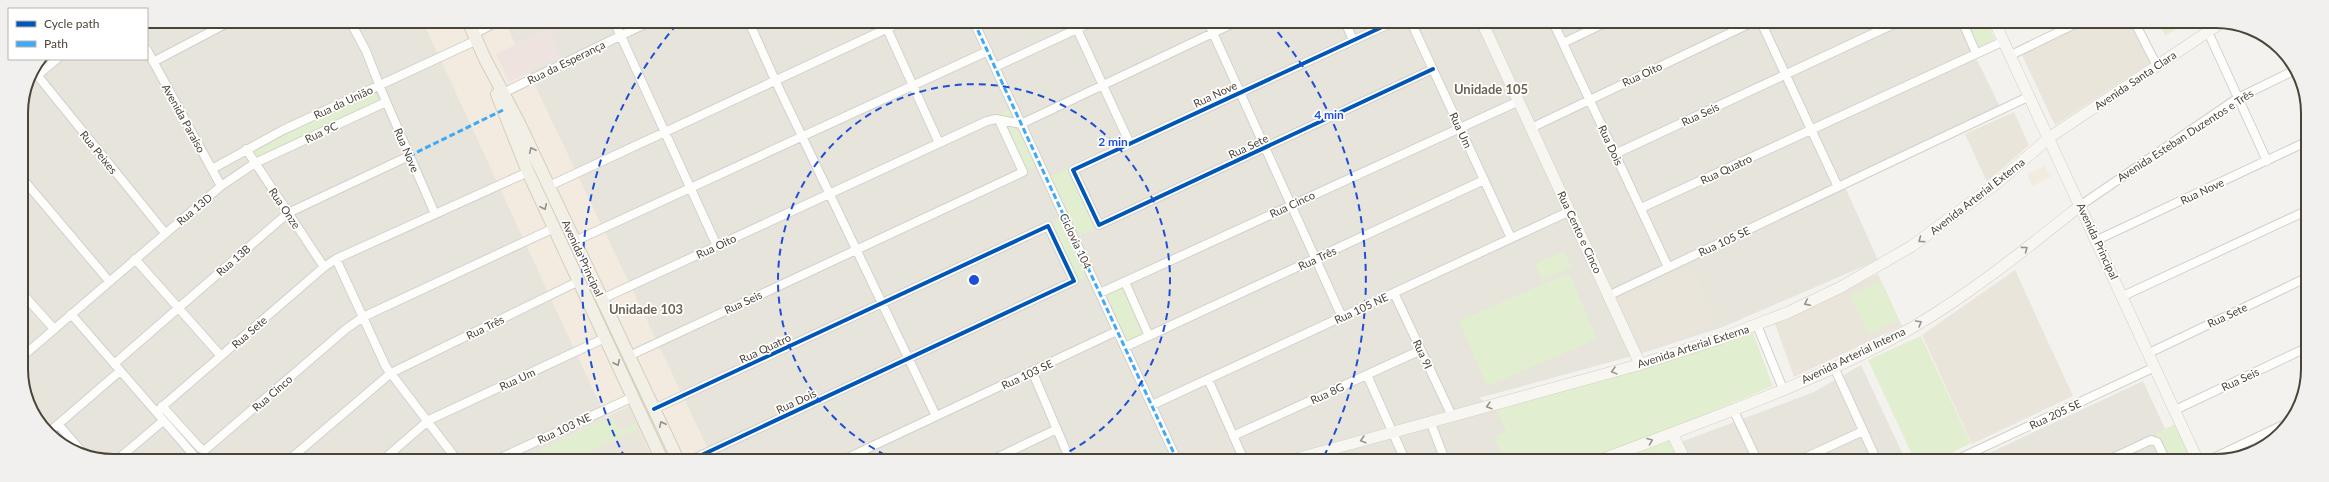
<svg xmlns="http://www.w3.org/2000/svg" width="2329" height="482" font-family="Lato,sans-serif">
<rect width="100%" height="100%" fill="#f4f2ee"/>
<path fill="#e7e4dc" d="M147 21H423L606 417 518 460 95 459 48 434 23 387 21 107 28 78 41 59H147Z
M504 21 1959 23 2000 107 1845 187 1878 260 1723 327 1636 355 1479 398 1497 410 1507 432 1495 437 1505 460H713Z
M1861 365 1906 461 1633 460 1814 392Z
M2143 381 2180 461H1972Z"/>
<path fill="#f3ebdf" d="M423 21H504L713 460H653L629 406 606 417Z
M2045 166 2051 177 2032 186 2027 174Z"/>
<path fill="#eae5da" d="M2086 23H2130L2150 63 2055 125 2021 53Z
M2014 112 2029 145 1987 182 1965 134Z
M1691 265 1717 323 1642 351 1618 300Z
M2015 270 2073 396 1972 444 1922 335Z
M1878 274 1902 326 1794 377 1775 324Z
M629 406 653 460H518Z"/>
<path fill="#eee3df" d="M548 29 561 57 509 82 496 54Z"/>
<path fill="#e1eecf" d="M1968 23H1987L1995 39 1979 47Z
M2159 23H2189L2165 35Z
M375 92 379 102 255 159 251 151Z
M1010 109 1015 119 997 115Z
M1005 125C1025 129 1030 150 1037 166L1026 171Z
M1069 168 1096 228 1079 236 1051 176Z
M1062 217 1089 275 1078 281 1051 223Z
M1564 251 1572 267 1542 280 1535 264Z
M1569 273 1597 339 1487 386 1459 321Z
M1881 281 1899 320 1868 334 1850 295Z
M1122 285 1145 335 1128 343 1106 293Z
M1753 333 1773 386 1671 429 1588 460H1505L1495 437 1507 432 1497 410 1659 364Z
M1921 336 1971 443 1935 461H1915L1868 360Z
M612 416 619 431 635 423 638 429 574 460H519Z
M2177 423 2194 461H2169L2156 433Z
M1672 438 1682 460H1614Z"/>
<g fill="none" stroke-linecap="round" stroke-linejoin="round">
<defs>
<path id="street" d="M350 21 366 51 382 92 435 214
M614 21 717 246
M749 22 775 80 936 416
M884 22 939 143
M974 22 1177 460
M1208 22 1342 317
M1345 22 1353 40
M1393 22 1073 170 1099 225 1433 69
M1411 22 1511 238
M1553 22 1668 267
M1761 22 1838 187
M1963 23 1976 53
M2135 23 2157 66
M1077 29 1130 144
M2208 32 2267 161
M474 34 498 21
M1563 43 1607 22
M147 50 221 186
M2011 55 2077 23
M153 62 231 21
M995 67 1092 22
M33 70 165 233
M38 75 57 59
M503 93 651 21
M1531 128 1753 22
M246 149 324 267
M1615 154 1898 22
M212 169 283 130 477 40
M22 178 109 281
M549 186 901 22
M2081 205 2238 98 2293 71
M1641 208 2004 41
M2097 240 2306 142
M575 241 988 51
M135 259 221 356
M336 259 386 367 457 460
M1125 282 1149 336
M22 293 54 329
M1100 293 1519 101
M1394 293 1452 416
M1610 295 2030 96
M2123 296 2306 211
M602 299 987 121 996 119 1021 124 1236 22
M71 314 197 459
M1757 325 1783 389
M1125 347 1484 180
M2149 353 2306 278
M23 356 221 186 255 163 386 102
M629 356 1023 172 999 120
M114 364 288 213 409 156
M1834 367 1877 461
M1032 371 1070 460
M1367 375 1405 460
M1208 379 1244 460
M1152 405 1570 211
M162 406 200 448 205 450 346 329 363 317 554 228
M654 409 1048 226 1074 281 691 460
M1733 409 1757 460
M2175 410 2306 348
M156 412 324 267 336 259 528 172
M1430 421 1445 460
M58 424 83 453
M48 433 120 371
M1233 436 1421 350
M118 459 163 421
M290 459 391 373 579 281
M384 459 429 420 605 338
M496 460 633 397
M843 460 1117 331
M992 460 1057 429
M1798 461 1863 431
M1954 461 2155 367
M2106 461 2151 440 2157 442 2166 461
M2207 461 2285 424"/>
<path id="secondary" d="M1482 22 1640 364
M1995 23 2198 461
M1672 433 1685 460
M1292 460 1638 365 1719 339 1789 312 1841 287 1912 246 1997 183 2050 137 2221 23
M1601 460C1706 420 1816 383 1915 326 1974 291 2027 248 2081 205"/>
<path id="primary" d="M468 21 485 59 519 123 678 460
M497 94 528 172 662 460"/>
</defs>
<use href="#street" stroke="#d2d0cb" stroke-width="10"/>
<use href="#secondary" stroke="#d3cfc5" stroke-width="12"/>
<use href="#primary" stroke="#d6cebb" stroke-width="14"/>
<use href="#street" stroke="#fdfdfc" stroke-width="8"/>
<use href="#secondary" stroke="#f7f6f1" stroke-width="11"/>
<use href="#primary" stroke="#f2efe6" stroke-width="12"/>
<path stroke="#3fa9f5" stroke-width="3" stroke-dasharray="6 3" stroke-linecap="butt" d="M974 22 1177 460
M409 156 503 110"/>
<defs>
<path id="cycleway" d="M1393 22 1073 170 1099 225 1433 69
M654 409 1048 226 1074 281 691 460"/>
</defs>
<use href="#cycleway" stroke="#fff" stroke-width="6"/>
<use href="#cycleway" stroke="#0057b8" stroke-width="4"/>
</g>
<defs><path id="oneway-chevron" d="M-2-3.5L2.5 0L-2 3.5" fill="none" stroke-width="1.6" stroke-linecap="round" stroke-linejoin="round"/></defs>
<g stroke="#969187">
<use href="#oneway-chevron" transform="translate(532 150) rotate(-115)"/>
<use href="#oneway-chevron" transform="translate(544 207) rotate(65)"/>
<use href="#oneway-chevron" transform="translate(617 363) rotate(65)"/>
<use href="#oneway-chevron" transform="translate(662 424) rotate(-115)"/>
</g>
<g stroke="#98948c">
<use href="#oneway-chevron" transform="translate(1921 240) rotate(144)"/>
<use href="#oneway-chevron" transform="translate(2025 249) rotate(-37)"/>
<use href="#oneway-chevron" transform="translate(1807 303) rotate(154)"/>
<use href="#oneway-chevron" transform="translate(1919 323) rotate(-30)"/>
<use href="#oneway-chevron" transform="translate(1614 371) rotate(165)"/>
<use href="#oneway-chevron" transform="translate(1489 406) rotate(164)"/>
<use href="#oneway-chevron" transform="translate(1363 440) rotate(164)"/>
<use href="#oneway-chevron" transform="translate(1650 441) rotate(-21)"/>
</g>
<g fill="none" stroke="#1d4ed8" stroke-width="2" stroke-dasharray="7 5">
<path d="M896 460A196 196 0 1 1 1052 460"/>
<path d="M625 458A392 392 0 0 1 678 23M1270 23A392 392 0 0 1 1323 458"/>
</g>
<g text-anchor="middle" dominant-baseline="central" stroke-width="3.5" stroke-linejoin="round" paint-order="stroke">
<g font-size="11" fill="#4b4439" stroke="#fff">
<text transform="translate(566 62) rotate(-26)">Rua da Esperança</text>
<text transform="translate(1642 74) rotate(-25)">Rua Oito</text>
<text transform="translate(2135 80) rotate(-34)">Avenida Santa Clara</text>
<text transform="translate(1215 94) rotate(-25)">Rua Nove</text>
<text transform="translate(343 102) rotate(-25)">Rua da União</text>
<text transform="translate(1700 114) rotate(-25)">Rua Seis</text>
<text transform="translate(184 118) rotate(61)">Avenida Paraíso</text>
<text transform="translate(1461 130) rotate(65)">Rua Um</text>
<text transform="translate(321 132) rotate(-25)">Rua 9C</text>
<text transform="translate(2185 135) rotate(-33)">Avenida Esteban Duzentos e Três</text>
<text transform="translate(1611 145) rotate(65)">Rua Dois</text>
<text transform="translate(1248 146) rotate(-25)">Rua Sete</text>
<text transform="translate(407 150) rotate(67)">Rua Nove</text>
<text transform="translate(99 152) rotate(51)">Rua Peixes</text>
<text transform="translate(1726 169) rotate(-25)">Rua Quatro</text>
<text transform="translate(2202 191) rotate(-25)">Rua Nove</text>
<text transform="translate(1977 196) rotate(-38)">Avenida Arterial Externa</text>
<text transform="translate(1292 204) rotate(-25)">Rua Cinco</text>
<text transform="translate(285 208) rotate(56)">Rua Onze</text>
<text transform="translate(194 209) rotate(-40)">Rua 13D</text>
<text transform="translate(1580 232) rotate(65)">Rua Cento e Cinco</text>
<text transform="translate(1076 241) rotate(65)">Ciclovia 104</text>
<text transform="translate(1724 241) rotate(-25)">Rua 105 SE</text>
<text transform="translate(2098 241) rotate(65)">Avenida Principal</text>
<text transform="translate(716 246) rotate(-25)">Rua Oito</text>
<text transform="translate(583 258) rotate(65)">Avenida Principal</text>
<text transform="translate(1317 258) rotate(-25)">Rua Três</text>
<text transform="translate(233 260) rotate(-41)">Rua 13B</text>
<text transform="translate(743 302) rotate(-25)">Rua Seis</text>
<text transform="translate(1361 308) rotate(-25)">Rua 105 NE</text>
<text transform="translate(2227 315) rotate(-25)">Rua Sete</text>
<text transform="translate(485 327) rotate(-26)">Rua Três</text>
<text transform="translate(249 332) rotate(-41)">Rua Sete</text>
<text transform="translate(1693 346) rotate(-18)">Avenida Arterial Externa</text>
<text transform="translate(765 348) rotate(-25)">Rua Quatro</text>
<text transform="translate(1423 354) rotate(65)">Rua 9I</text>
<text transform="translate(1853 355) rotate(-26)">Avenida Arterial Interna</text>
<text transform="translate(1027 374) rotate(-25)">Rua 103 SE</text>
<text transform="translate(517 379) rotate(-25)">Rua Um</text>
<text transform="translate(2240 379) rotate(-25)">Rua Seis</text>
<text transform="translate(272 393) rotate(-41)">Rua Cinco</text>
<text transform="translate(1327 393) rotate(-25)">Rua 8G</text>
<text transform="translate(796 401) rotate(-25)">Rua Dois</text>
<text transform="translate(2055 414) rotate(-25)">Rua 205 SE</text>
<text transform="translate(564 428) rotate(-25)">Rua 103 NE</text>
</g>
<g font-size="13" font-weight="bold" fill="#6e6250" stroke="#fff">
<text x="1491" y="89">Unidade 105</text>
<text x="646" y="309">Unidade 103</text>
</g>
</g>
<path d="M0 0H2329V482H0ZM113 28H2216A85 85 0 0 1 2301 113V369A85 85 0 0 1 2216 454H113A85 85 0 0 1 28 369V113A85 85 0 0 1 113 28Z" fill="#f1f0ef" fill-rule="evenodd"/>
<path fill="none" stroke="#4b4439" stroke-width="2" d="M113 28H2216A85 85 0 0 1 2301 113V369A85 85 0 0 1 2216 454H113A85 85 0 0 1 28 369V113A85 85 0 0 1 113 28Z"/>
<circle cx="974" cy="280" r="6" fill="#1d4ed8" stroke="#fff" stroke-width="2"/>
<g font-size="12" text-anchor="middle" font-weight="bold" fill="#1d4ed8" stroke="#fff" stroke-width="3.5" stroke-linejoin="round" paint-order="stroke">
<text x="1329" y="119">4 min</text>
<text x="1113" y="146">2 min</text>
</g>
<rect x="8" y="8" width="140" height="52" fill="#ffffff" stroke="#b7b4b0"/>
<rect x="16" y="21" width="20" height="6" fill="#0057b8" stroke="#b7b4b0"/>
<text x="44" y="28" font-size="12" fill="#4b4439">Cycle path</text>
<rect x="16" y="41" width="20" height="6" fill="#3fa9f5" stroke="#b7b4b0"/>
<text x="44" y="48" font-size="12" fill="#4b4439">Path</text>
</svg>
